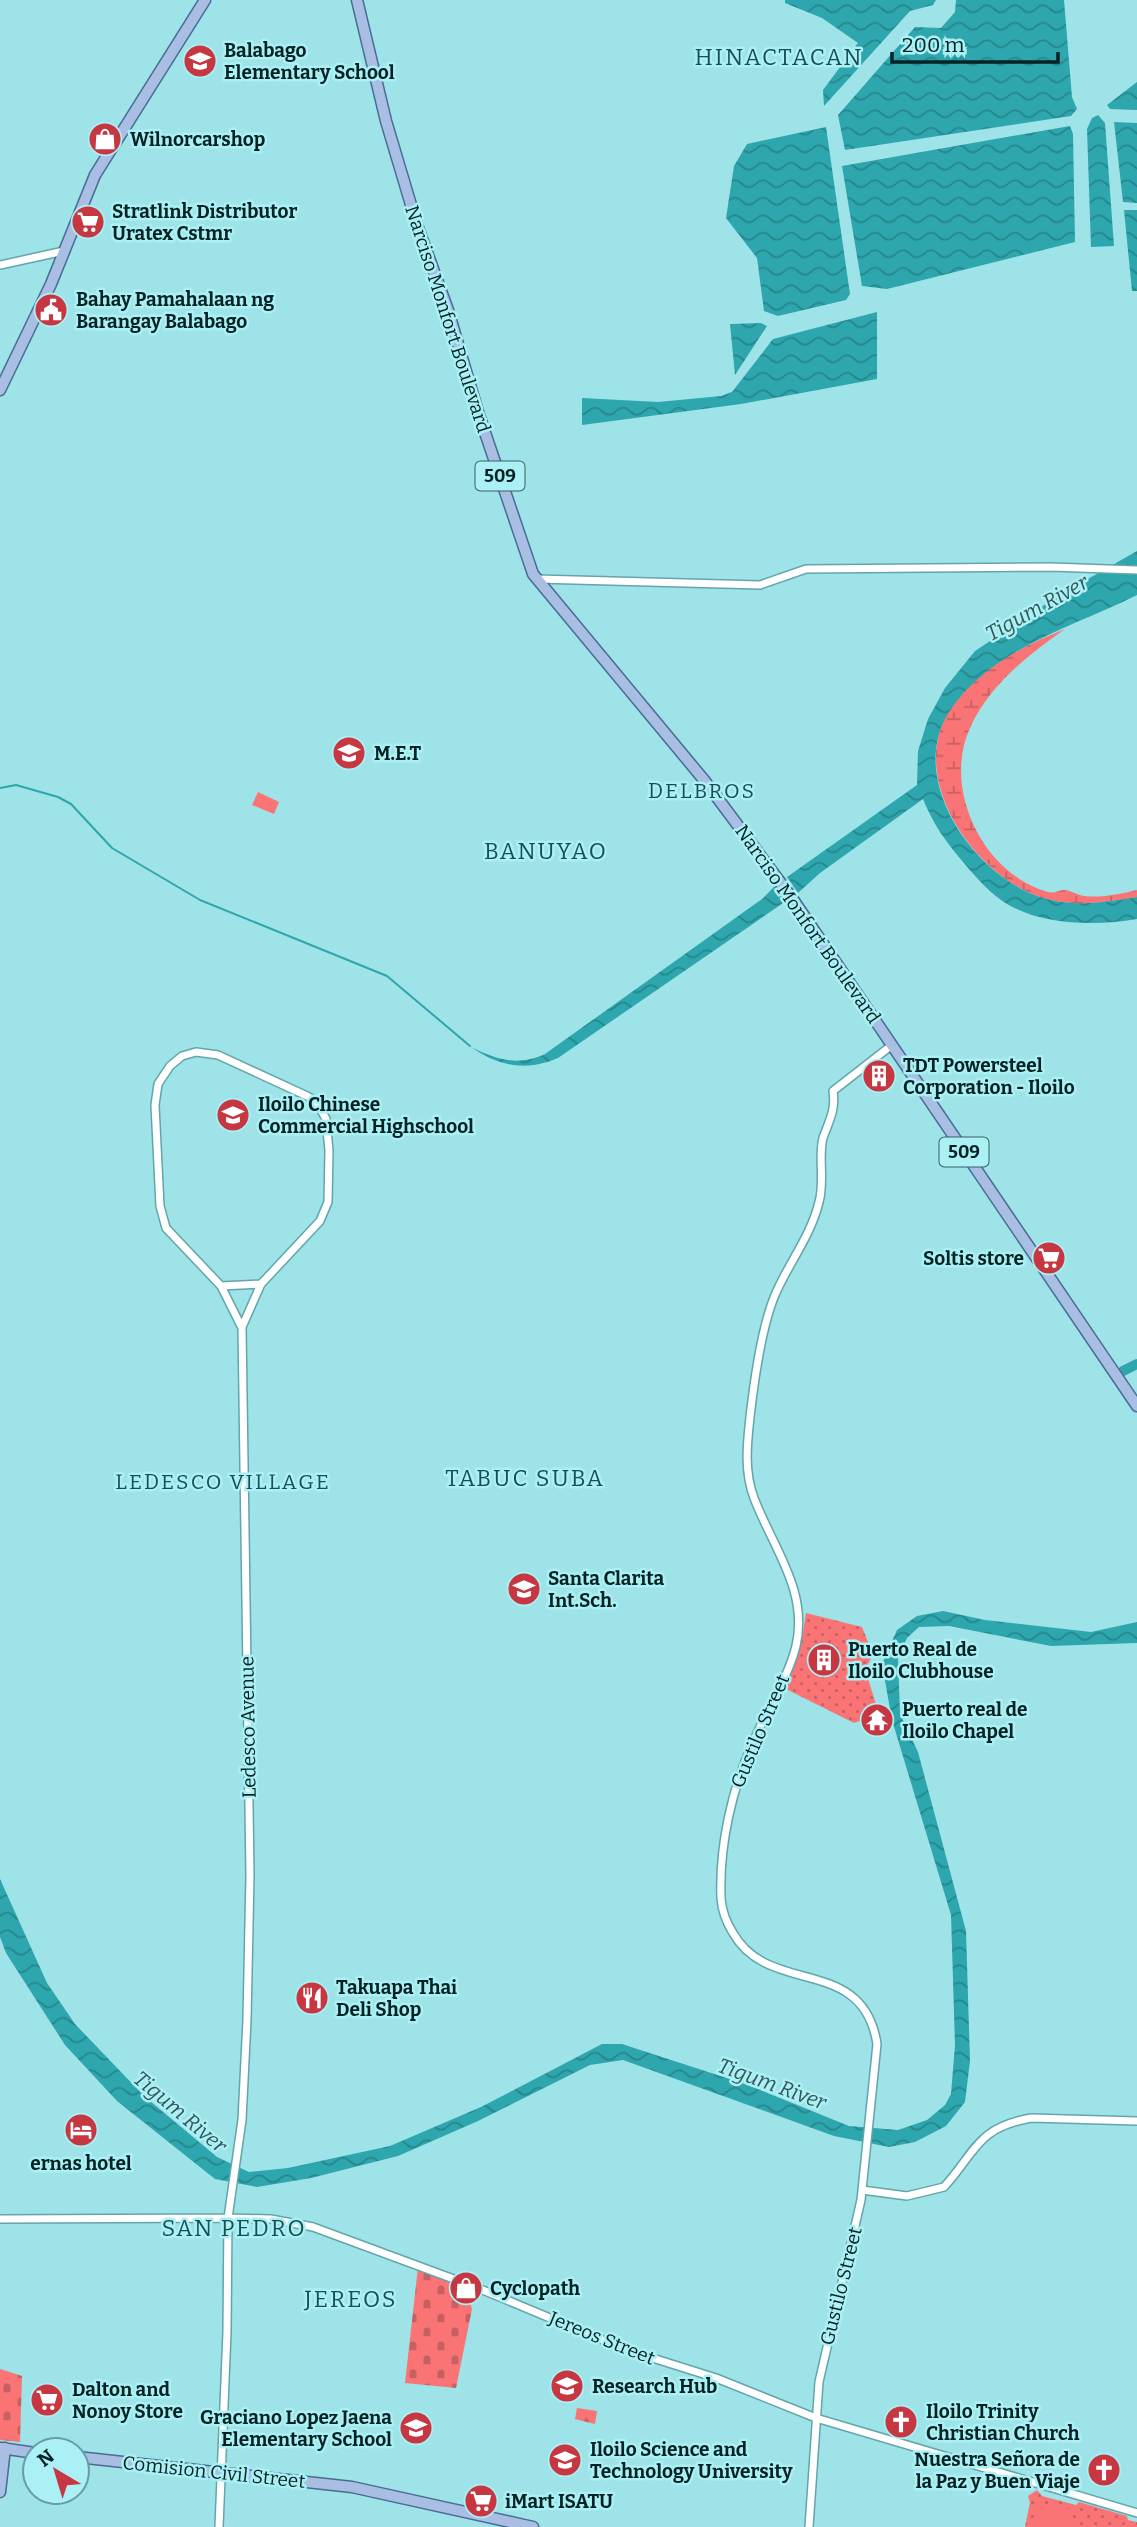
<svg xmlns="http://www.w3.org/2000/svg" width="1137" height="2527" font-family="Bitter,serif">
<defs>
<pattern id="green-dots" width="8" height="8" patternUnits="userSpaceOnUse" patternTransform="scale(1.75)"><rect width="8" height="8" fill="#fa7476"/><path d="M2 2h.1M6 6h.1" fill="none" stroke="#c85f61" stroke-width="1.8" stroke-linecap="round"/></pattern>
<pattern id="forest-firs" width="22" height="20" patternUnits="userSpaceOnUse" patternTransform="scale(1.75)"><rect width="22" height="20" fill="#fa7476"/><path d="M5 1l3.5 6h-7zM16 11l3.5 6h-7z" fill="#c85f61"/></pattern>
<pattern id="wetland-marsh" width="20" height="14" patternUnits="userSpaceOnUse" patternTransform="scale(1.75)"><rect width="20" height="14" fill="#fa7476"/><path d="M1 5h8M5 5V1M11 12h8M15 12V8" fill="none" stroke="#c85f61"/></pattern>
<pattern id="cemetery-stones" width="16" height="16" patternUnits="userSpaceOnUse" patternTransform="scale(1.75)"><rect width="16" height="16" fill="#fa7476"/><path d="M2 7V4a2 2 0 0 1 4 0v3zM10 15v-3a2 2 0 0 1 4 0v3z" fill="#c85f61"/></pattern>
<pattern id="water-waves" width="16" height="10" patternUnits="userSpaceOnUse" patternTransform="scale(1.75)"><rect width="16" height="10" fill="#2ea6ad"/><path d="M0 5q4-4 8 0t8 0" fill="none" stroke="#25878d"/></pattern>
</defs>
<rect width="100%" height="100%" fill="#9de3e8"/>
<path fill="url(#green-dots)" d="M806 1613 862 1627 873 1655 865 1669 879 1714 854 1723 784 1688 801 1645Z
M1037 2490 1042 2496 1076 2505 1079 2502 1127 2516 1128 2520 1137 2522V2527H1025L1030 2502 1028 2496Z"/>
<path fill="url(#forest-firs)" d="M577 2408 597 2411 595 2424 575 2419Z"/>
<path fill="url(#wetland-marsh)" d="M1065 629C1028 655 989 685 970 728 942 789 983 874 1048 892 1055 894 1058 890 1064 890 1070 890 1078 895 1084 896 1102 898 1120 894 1137 890V897C1106 902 1078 907 1047 899 982 882 915 793 942 725 961 677 1020 647 1065 629Z"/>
<path fill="url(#cemetery-stones)" d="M418 2267 465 2283 472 2309 456 2388 405 2383Z
M0 2369 22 2376 20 2442 0 2440Z"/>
<path fill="#fa7476" d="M258 792 279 802 274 814 252 805Z
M856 1634 868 1649 859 1656 847 1641Z
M1036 2503 1074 2510 1071 2527H1032Z"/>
<path fill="url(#water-waves)" d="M785 0H936L933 5 910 11 824 106 823 90 858 43 822 18 785 3Z
M956 0H1064L1072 97 1077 109 1071 116 845 150 838 115 915 27 941 28 955 12Z
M1137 82V110L1110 109 1107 105Z
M1098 115 1105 123 1114 246 1091 247 1087 129 1092 118Z
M1114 122 1137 123V203L1123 202Z
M1070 126 1073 134 1075 242 887 289 862 286 842 166Z
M826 127 850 294 846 300 778 316 764 311 757 258 726 218 734 166 747 144Z
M1124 210H1137V291H1132Z
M877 312V379L741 404 582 425V398L658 402 721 396 732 392 773 339Z
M761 323 767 326 735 375 730 324Z
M1137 551V595C1073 627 990 649 949 712 905 781 977 881 1047 899 1078 907 1106 902 1137 897V919C1095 926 1038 926 1001 900 987 890 974 875 963 862 946 842 933 824 923 799L820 873 798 893 787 877 917 785 918 751 928 719 945 688 975 651 1058 596Z
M775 886 786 901 558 1058C525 1072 499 1066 471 1047 496 1059 517 1067 545 1054L762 899Z
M943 1611 985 1620 1091 1632 1137 1622V1643L1051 1646 949 1626 919 1627 907 1638 898 1658 900 1714 918 1752 966 1931 970 2061 965 2102 946 2126 915 2142 889 2147 834 2136 623 2060 590 2065 478 2121 398 2156 311 2178 257 2187 215 2179 117 2101 65 2045 6 1953 0 1937V1879L47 1983 75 2024 144 2096 217 2157 249 2172 288 2168 390 2146 481 2107 602 2044H622L748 2085 849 2126 898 2130 927 2120 945 2105 951 2094 955 2045 951 1915 892 1720 882 1664 897 1630 917 1616Z"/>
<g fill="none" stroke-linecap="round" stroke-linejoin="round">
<path stroke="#2ea6ad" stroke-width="2" d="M0 788 16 785 58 797 71 804 112 848 200 900 387 976 470 1046"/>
<path stroke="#2ea6ad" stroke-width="10" d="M1123 1371 1137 1364"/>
<defs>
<path id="minor" d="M0 265 64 251
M537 579 760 585 806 569 1051 567 1137 570
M241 1326 221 1286 261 1284
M862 2190 907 2196 944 2187C976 2152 976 2128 1031 2118L1137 2121
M0 2219 228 2218 271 2219 313 2227 478 2288 624 2349 716 2378 816 2418 1137 2513
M219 2527 227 2332 228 2218 242 2120 247 2020 250 1875 242 1327 261 1284 320 1221 328 1202 329 1151 326 1119 316 1101 307 1096 218 1055 196 1052 182 1056 170 1066 158 1084 155 1105 160 1206 166 1228 221 1286
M809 2527 819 2382 861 2200 877 2044C863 1954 769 1997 733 1933 726 1922 722 1912 721 1898 719 1845 732 1788 754 1740 767 1710 788 1678 796 1646 809 1591 772 1546 754 1498 744 1472 747 1444 750 1417 754 1382 761 1328 775 1295 788 1264 811 1236 819 1202 825 1182 818 1155 823 1138 829 1121 836 1110 833 1091L892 1045"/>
<path id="major" d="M357 0 386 121 417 225 448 310 478 412 533 574 704 780 792 898 1137 1406
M0 390 51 284 95 175 205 0
M1 2448 35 2453
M77 2457 352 2487 533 2527
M0 2492 5 2448"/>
</defs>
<use href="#minor" stroke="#61a6aa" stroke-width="10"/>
<use href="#major" stroke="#4a6b94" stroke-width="13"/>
<use href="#minor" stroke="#fff" stroke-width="7"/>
<use href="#major" stroke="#a9bee3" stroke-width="10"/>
</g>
<defs>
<symbol id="school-disc" viewBox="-11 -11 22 22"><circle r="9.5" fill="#c73742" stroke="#aaf0f5"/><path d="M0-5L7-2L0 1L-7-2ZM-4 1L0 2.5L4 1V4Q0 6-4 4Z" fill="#fff"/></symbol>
<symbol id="shop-disc" viewBox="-11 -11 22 22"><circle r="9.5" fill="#c73742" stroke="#aaf0f5"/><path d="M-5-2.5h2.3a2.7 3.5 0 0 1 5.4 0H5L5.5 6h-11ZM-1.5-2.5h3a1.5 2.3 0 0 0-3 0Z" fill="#fff"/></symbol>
<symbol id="supermarket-disc" viewBox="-11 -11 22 22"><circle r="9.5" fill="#c73742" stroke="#aaf0f5"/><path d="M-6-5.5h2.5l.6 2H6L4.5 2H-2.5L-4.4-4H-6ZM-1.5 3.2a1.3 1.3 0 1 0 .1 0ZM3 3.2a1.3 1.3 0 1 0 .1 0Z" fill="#fff"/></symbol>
<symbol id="civic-disc" viewBox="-11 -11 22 22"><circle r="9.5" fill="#c73742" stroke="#aaf0f5"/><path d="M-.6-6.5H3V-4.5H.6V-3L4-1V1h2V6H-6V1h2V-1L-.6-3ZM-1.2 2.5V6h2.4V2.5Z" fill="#fff"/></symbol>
<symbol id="building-disc" viewBox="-11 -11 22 22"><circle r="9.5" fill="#c73742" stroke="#aaf0f5"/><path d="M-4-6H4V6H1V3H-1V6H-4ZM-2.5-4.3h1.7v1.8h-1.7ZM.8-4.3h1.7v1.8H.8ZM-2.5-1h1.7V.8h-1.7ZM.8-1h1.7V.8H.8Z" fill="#fff"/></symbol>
<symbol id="temple-disc" viewBox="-11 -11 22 22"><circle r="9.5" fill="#c73742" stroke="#aaf0f5"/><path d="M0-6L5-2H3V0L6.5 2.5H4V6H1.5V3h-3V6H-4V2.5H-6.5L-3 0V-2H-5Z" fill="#fff"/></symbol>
<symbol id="restaurant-disc" viewBox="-11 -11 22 22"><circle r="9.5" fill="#c73742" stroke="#aaf0f5"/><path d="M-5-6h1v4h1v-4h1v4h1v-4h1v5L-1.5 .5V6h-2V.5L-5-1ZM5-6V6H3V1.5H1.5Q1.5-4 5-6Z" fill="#fff"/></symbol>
<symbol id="hotel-disc" viewBox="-11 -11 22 22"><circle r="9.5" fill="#c73742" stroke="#aaf0f5"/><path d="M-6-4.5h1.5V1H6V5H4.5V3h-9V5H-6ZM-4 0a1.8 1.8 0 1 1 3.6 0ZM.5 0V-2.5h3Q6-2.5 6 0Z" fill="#fff"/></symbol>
<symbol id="university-disc" viewBox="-11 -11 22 22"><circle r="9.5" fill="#c73742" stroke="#aaf0f5"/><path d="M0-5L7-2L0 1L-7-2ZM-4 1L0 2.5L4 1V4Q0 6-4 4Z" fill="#fff"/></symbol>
<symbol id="church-disc" viewBox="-11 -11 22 22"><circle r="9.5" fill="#c73742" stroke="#aaf0f5"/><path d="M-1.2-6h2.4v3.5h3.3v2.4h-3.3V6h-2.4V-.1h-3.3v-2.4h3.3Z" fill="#fff"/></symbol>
</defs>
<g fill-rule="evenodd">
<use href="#school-disc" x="181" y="42" width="38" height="38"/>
<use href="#shop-disc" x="86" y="120" width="38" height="38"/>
<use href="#supermarket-disc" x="69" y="203" width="38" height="38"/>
<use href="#civic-disc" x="32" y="291" width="38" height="38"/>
<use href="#school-disc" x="330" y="734" width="38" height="38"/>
<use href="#building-disc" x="860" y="1057" width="38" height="38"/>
<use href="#school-disc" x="214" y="1096" width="38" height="38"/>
<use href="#supermarket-disc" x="1030" y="1239" width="38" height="38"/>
<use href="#school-disc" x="505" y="1570" width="38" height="38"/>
<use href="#building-disc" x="805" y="1641" width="38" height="38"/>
<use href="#temple-disc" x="858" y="1701" width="38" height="38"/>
<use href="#restaurant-disc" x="293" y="1979" width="38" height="38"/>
<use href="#hotel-disc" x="62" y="2111" width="38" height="38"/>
<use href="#shop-disc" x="447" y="2269" width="38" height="38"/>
<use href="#university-disc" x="548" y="2367" width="38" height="38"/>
<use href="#supermarket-disc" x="28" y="2381" width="38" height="38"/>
<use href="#church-disc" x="882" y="2403" width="38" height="38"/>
<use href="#school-disc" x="397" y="2409" width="38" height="38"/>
<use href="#university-disc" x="546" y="2441" width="38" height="38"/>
<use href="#church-disc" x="1085" y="2451" width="38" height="38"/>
<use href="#supermarket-disc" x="462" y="2482" width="38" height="38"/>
</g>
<g text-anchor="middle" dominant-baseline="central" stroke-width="5" stroke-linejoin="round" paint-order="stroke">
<g fill="#aaf0f5" stroke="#366063" stroke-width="2">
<rect x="475.5" y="461.5" width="49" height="29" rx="5"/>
<rect x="939.5" y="1137.5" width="49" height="29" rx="5"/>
</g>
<g font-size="18" font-weight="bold" fill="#042224">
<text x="500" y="476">509</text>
<text x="964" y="1152">509</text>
</g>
<g font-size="19" font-weight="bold" fill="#042224" stroke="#aaf0f5" text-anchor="start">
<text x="224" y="50">Balabago<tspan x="224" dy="22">Elementary School</tspan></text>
<text x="130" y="139">Wilnorcarshop</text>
<text x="112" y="211">Stratlink Distributor<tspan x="112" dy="22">Uratex Cstmr</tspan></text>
<text x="76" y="299">Bahay Pamahalaan ng<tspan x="76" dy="22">Barangay Balabago</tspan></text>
<text x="374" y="753">M.E.T</text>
<text x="903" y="1065">TDT Powersteel<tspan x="903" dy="22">Corporation - Iloilo</tspan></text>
<text x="258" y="1104">Iloilo Chinese<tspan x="258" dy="22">Commercial Highschool</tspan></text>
<text x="1024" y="1258" text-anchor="end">Soltis store</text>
<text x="548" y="1578">Santa Clarita<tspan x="548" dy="22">Int.Sch.</tspan></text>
<text x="848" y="1649">Puerto Real de<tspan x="848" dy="22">Iloilo Clubhouse</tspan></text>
<text x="902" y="1709">Puerto real de<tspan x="902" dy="22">Iloilo Chapel</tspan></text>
<text x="336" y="1987">Takuapa Thai<tspan x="336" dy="22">Deli Shop</tspan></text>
<text x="81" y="2163" text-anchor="middle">ernas hotel</text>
<text x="490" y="2288">Cyclopath</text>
<text x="592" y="2386">Research Hub</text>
<text x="72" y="2389">Dalton and<tspan x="72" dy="22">Nonoy Store</tspan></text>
<text x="926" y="2411">Iloilo Trinity<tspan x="926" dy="22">Christian Church</tspan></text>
<text x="392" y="2417" text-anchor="end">Graciano Lopez Jaena<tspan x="392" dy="22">Elementary School</tspan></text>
<text x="590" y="2449">Iloilo Science and<tspan x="590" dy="22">Technology University</tspan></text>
<text x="1080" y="2459" text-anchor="end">Nuestra Señora de<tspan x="1080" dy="22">la Paz y Buen Viaje</tspan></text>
<text x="505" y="2501">iMart ISATU</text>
</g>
<g font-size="19" fill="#042224" stroke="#aaf0f5">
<text transform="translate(448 319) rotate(72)">Narciso Monfort Boulevard</text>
<text transform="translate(808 924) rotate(55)">Narciso Monfort Boulevard</text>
<text transform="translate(248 1727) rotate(-91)">Ledesco Avenue</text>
<text transform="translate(760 1731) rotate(-67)">Gustilo Street</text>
<text transform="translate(841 2286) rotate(-76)">Gustilo Street</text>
<text transform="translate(602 2338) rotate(22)">Jereos Street</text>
<text transform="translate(214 2472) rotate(6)">Comision Civil Street</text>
</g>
<g font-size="21" font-style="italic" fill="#345658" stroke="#aaf0f5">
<text transform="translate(1037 608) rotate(-29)">Tigum River</text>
<text transform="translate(772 2084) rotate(20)">Tigum River</text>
<text transform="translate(180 2112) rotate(40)">Tigum River</text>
</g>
<g font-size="21" letter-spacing="2" fill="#194f53" stroke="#aaf0f5">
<text x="702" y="791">DELBROS</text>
<text x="223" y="1482">LEDESCO VILLAGE</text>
</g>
<g font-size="23" letter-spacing="2" fill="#194f53" stroke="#aaf0f5">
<text x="779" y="57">HINACTACAN</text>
<text x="546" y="851">BANUYAO</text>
<text x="525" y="1478">TABUC SUBA</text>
<text x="234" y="2228">SAN PEDRO</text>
<text x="351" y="2299">JEREOS</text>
</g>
</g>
<g transform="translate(56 2471) rotate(322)"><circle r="33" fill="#aaf0f5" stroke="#689ea1" stroke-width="2"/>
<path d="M0-5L12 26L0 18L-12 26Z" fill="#c73742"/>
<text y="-10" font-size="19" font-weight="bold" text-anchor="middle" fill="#042224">N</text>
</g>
<path d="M892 52v10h166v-10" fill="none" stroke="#042224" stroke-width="3.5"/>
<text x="902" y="52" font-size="21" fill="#042224" stroke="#aaf0f5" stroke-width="5" paint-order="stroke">200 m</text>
</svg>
